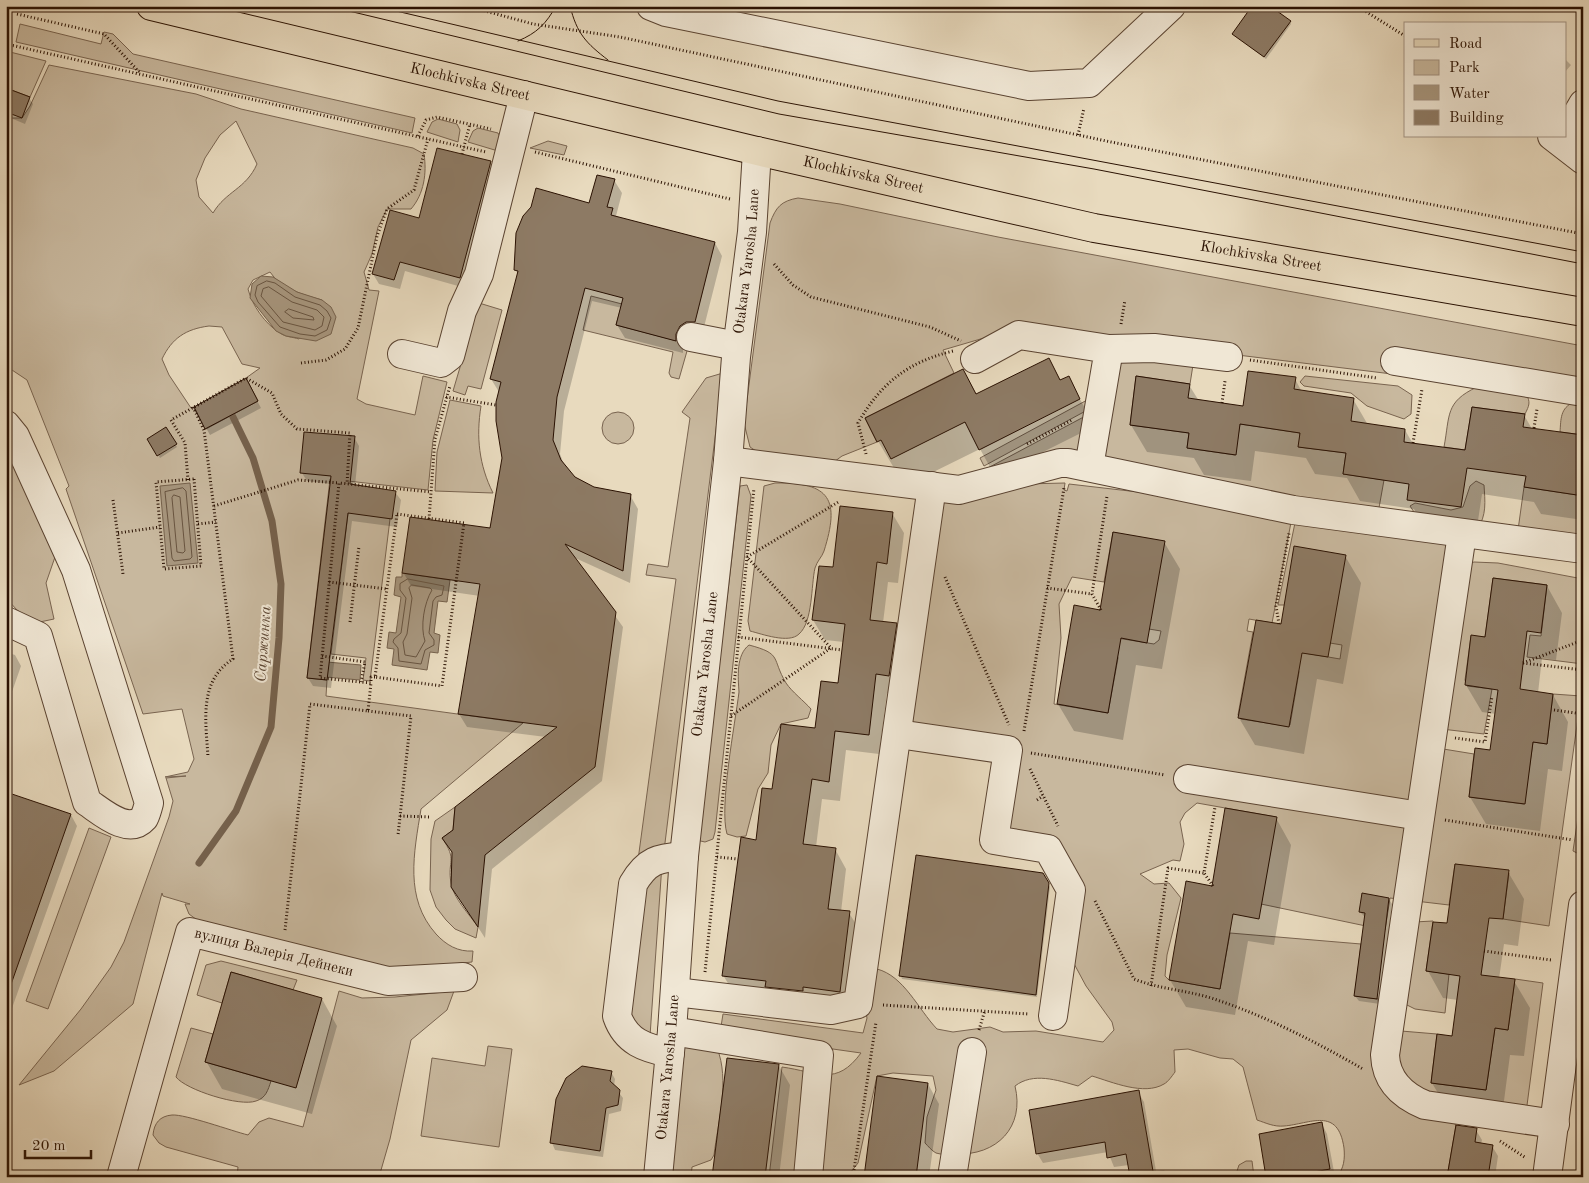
<svg xmlns="http://www.w3.org/2000/svg" width="1589" height="1183" font-family="'Old Standard TT',serif">
<rect width="100%" height="100%" fill="#e8dabe"/>
<filter id="stains"><feTurbulence type="fractalNoise" baseFrequency=".004" numOctaves="4"/><feColorMatrix values="0 0 0 0 .2 0 0 0 0 .09 0 0 0 0 .02 0 0 0 .5 -.17"/></filter>
<radialGradient id="worn" r=".72"><stop offset=".6" stop-color="#630" stop-opacity="0"/><stop offset="1" stop-color="#630" stop-opacity=".3"/></radialGradient>
<path fill="#c8b89e" stroke="#796450" fill-rule="evenodd" d="M20 24 101 44 104 32 113 34 133 54 415 118 412 133 16 42Z
M6 51 46 61 30 97 6 88Z
M49 65 196 94 241 109 413 148 424 154C427 173 424 194 411 209H387L378 227 372 254 364 272 369 290 379 291 357 399 366 404 415 415 423 376 447 382 433 440 428 490 330 479 307 678 327 680 326 696 523 723 421 809C414 853 404 898 436 934 446 945 458 952 473 951L472 962 385 971 197 920 189 914 185 904H190L163 896 162 893 133 1004 54 1071 19 1085 81 1009 111 967 124 942 169 817 173 801 166 778 186 776 165 777 188 772 194 759 182 709 143 714 66 489 69 486 27 380 6 366V118H22L30 106ZM236 121 257 164C246 189 226 191 213 213L199 197 196 180 205 158 220 135ZM270 272C281 289 304 295 322 300L299 339C293 337 285 337 280 333 265 324 252 305 248 289L253 280ZM209 326 222 327 242 364 260 368 246 378 258 401 206 429 193 407 191 408 169 375 162 359C172 338 186 329 209 326Z
M438 119 457 124 460 130 458 142 427 132 432 122Z
M478 128 498 133 501 139 498 151 468 142 473 131Z
M548 141 567 146 564 155 530 148Z
M798 198 840 204 998 237 1583 346V389L1392 374 1018 328 943 350 954 373 865 418 877 442 842 456 827 467 759 453 750 447 744 423 770 223C776 207 781 201 798 198Z
M591 296 622 304 616 325 689 344 679 379 671 377 669 373 673 352 583 330Z
M479 303 502 310 481 389 468 386 465 395 453 391Z
M1118 358 1193 365 1190 384 1136 376 1130 425 1189 433 1187 448 1235 455 1240 424 1300 433 1299 447 1346 453 1343 474 1384 480 1377 519 1097 457Z
M723 373 664 851 638 860 676 579 646 575 648 564 668 567 690 418 682 412 706 378Z
M1305 376 1398 386 1412 395 1411 414 1404 419 1367 406 1351 393 1304 386 1300 382Z
M1477 387 1526 394C1531 402 1529 406 1525 414L1472 407 1465 450 1444 447C1450 415 1445 402 1477 387Z
M1089 399 1093 407 984 466 980 458Z
M450 400 481 406C476 437 479 465 493 493L435 491 437 452Z
M1574 402 1583 403V435L1560 432C1561 419 1560 408 1574 402Z
M1093 412 1085 454 986 469Z
M602 428a16 16 0 1 1 32 0a16 16 0 1 1-32 0Z
M1583 453C1583 480 1588 516 1575 539L1518 530 1524 487 1577 495Z
M6 464 24 472 55 557 46 583 54 619 35 623 17 610 6 598V581L11 554 6 541Z
M1476 481 1484 485C1485 501 1487 516 1477 529L1418 518 1410 506 1415 503 1451 510 1463 507 1470 486Z
M775 483C831 482 840 500 824 551 822 557 817 561 815 568 811 585 813 622 799 634 789 644 762 634 750 631L748 621 764 486Z
M1065 483 1064 490 1067 491 1069 484 1190 498 1292 517 1272 623 1249 619 1247 631 1253 632 1238 715 1241 719 1286 726 1290 725 1299 672 1293 651 1340 659 1342 645 1330 643 1284 605H1278L1296 518 1450 544 1453 569 1474 562 1498 563 1583 579V664L1527 657 1530 635 1541 636 1547 585 1493 578 1485 637 1471 636 1465 680 1467 686 1492 689 1484 734 1433 728 1431 747 1474 754 1469 797 1524 804 1533 742 1547 744 1553 694 1581 696 1549 926 1503 919 1509 873 1455 864 1449 905 1390 898 1385 930 1261 904 1276 817 1197 803 1185 813 1180 822 1184 844 1180 861 1173 860 1140 874 1154 884 1169 883 1181 898 1167 955 1165 976 1169 980 1220 989 1230 933 1361 944 1355 996 1378 999 1384 1043 1381 1061 1456 1125 1447 1177H1337C1344 1168 1345 1159 1344 1148 1338 1106 1310 1124 1284 1126 1274 1127 1266 1123 1257 1120L1243 1067 1233 1059 1220 1058 1188 1049 1174 1050 1175 1072C1172 1076 1168 1082 1164 1084 1144 1096 1112 1082 1092 1076L1078 1086C1057 1080 1033 1072 1015 1086 1025 1127 997 1156 955 1154 950 1154 941 1155 936 1153 932 1151 928 1146 925 1143L927 1117 936 1090 933 1076 893 1073 877 1076 858 1163 847 1177H769L782 1067C818 1072 836 1087 861 1053L720 1033 723 1014 863 1033 867 1018 865 1008 877 969C904 976 918 1009 937 1029L953 1032 990 1027 1003 1032 1036 1031 1103 1042 1114 1030 1112 1022 1086 986 1071 958 1070 869 1006 849 1008 750 901 734 937 499 1024 484ZM1113 532 1149 629 1161 631 1159 640 1154 644 1111 637 1118 658 1108 713 1054 704 1061 638 1059 604 1072 577 1104 582Z
M747 485 751 496 715 832 713 839 705 842 696 840V823L726 608 740 486Z
M351 489 390 519 370 681 363 680 366 658 331 654Z
M749 645C783 654 771 658 786 683 792 692 804 701 811 709L808 718 781 724 771 745 768 773 758 789 746 836 737 837 727 834C719 807 735 724 739 692 738 677 736 655 749 645Z
M1583 783V852L1579 854 1573 851Z
M455 807 453 830 442 838C458 861 447 860 451 883 453 898 470 915 478 927L476 938 455 929 446 920 436 907 430 890 431 839 435 821Z
M89 828 111 837 48 1009 26 1001Z
M662 864 650 1036 627 1018 638 884Z
M1433 921 1426 971 1449 974 1445 1013 1415 1009 1403 1003 1414 922Z
M221 961 297 980 293 990 231 972 222 1003 197 995 206 965Z
M1515 979 1543 983 1526 1113 1485 1106 1402 1085 1393 1041 1401 1031 1437 1034 1431 1083 1486 1090 1495 1028 1508 1030Z
M339 991 362 998 395 997 454 991 447 1010 411 1040 390 1139 379 1177H349L318 1171 317 1177H237L238 1167 166 1147 159 1143 153 1135C154 1123 160 1116 172 1115 185 1114 232 1131 248 1135L259 1122 269 1118 303 1127Z
M191 1028 213 1034 205 1062 271 1081C268 1090 266 1098 256 1101 240 1107 186 1090 176 1077Z
M680 1045 717 1048C730 1080 718 1122 714 1155L711 1160 692 1167 691 1177H667Z
M488 1046 512 1049 499 1147 421 1136 432 1058 485 1066Z
M1246 1161H1252L1254 1177H1235L1239 1165Z"/>
<path fill="#a7967e" stroke="#75614c" d="M261 276 273 277 297 292 322 300 331 307 336 317 331 334 316 341 286 336 276 331 250 298 252 284Z
M190 483 198 563 167 566 160 486Z
M402 573 450 580 447 602 438 601 434 633 440 635 438 653 430 652 427 670 392 665 394 649 387 648 389 632 396 633 401 597 394 595 396 577H402Z
M327 662 361 665 360 680 326 677Z"/>
<path fill="#0003" d="M1028 6H1049L1048 10Z
M1290 22 1291 24 1266 59 1233 34Z
M1565 59 1571 65 1565 72Z
M6 89 29 98 33 104 25 124 6 116Z
M490 162 496 172 465 288 405 271 400 289 379 284 373 274 420 219Z
M614 180 622 193 616 216 617 218 715 243 722 256 702 335 683 347V353L625 338 617 325 622 308 592 301 564 411 560 454 565 467 574 478 594 489 630 495 638 509 630 583 573 557 623 627 602 781 492 869 485 938 452 887 453 854 443 838 454 831 546 737 467 727 459 714 480 596 411 586 403 572 491 530 503 458 499 392 491 379 518 275 516 270 590 204Z
M1049 359 1061 381 1068 378 1095 426 995 476 980 449 907 485 897 467 894 468 878 441 963 370 977 395Z
M1295 379 1302 392 1353 399 1368 425 1405 430 1413 444 1466 451 1524 415 1532 429 1583 436V520L1541 514 1534 502 1482 494 1476 534 1424 526 1414 509 1360 501 1347 478 1315 474 1306 458 1255 451 1251 481 1204 475 1194 458 1147 452 1131 425 1189 385 1199 401 1244 407Z
M246 380 261 408 210 435 195 408Z
M166 429 177 447 160 458 149 439Z
M354 437 359 446 355 486 395 492 401 500 397 527 352 521 331 688 313 686 308 678 331 484 307 481 302 473Z
M892 513 904 533 898 583 888 582 883 623 896 624 907 644 900 695 887 693 879 754 846 750 840 801 822 799 816 847 835 849 846 869 841 912 849 913 861 932 850 1011 735 995 723 975 757 841 774 790 817 730 839 685 844 642 825 640 813 620 834 569Z
M1164 542 1180 569 1162 669 1136 665 1123 740 1074 731 1058 704 1101 611Z
M1345 556 1361 583 1343 684 1317 679 1304 754 1255 745 1239 718 1282 626Z
M1547 586 1562 613 1556 660 1542 658 1538 693 1553 695 1568 722 1562 771 1548 769 1540 831 1486 824 1470 797 1491 751 1496 714 1482 712 1466 685 1472 637 1486 639Z
M6 652 15 655 21 666 6 709Z
M6 794 71 815 77 826 6 1025Z
M1276 818 1291 845 1274 945 1248 941 1235 1015 1186 1007 1170 980 1213 887Z
M1508 872 1524 899 1518 946 1504 944 1499 979 1514 981 1530 1008 1524 1056 1510 1055 1502 1116 1448 1110 1432 1083 1453 1037 1458 1000 1443 998 1428 971 1448 925Z
M1043 874 1050 887 1037 997 902 979 901 976Z
M1389 899 1392 904 1380 1004 1359 1001 1355 996 1366 918 1360 912Z
M232 973 322 999 337 1026 312 1114 222 1089 206 1061Z
M779 1066 790 1085 779 1177H714Z
M611 1072 615 1079 614 1086 623 1098 621 1111 609 1114 603 1157 555 1150 552 1143Z
M928 1084 939 1104 929 1177H865Z
M1138 1092 1144 1102 1156 1171 1164 1170 1168 1177H1132L1129 1165 1114 1167 1108 1152 1043 1163 1037 1153Z
M1322 1124 1327 1134 1335 1177H1267Z
M1476 1130 1482 1140 1481 1144 1492 1146 1498 1156 1495 1177H1449Z
M319 1173 337 1177H318Z"/>
<g fill="none" stroke-linecap="round" stroke-linejoin="round">
<path stroke="#685440" stroke-width="1" d="M267 281 275 283 295 297 320 305 327 311 331 318 327 330 315 336 300 334 280 327 258 302 255 295 257 286Z
M269 287 292 302 317 310 324 317 322 326 315 330 283 322 261 296 263 289Z
M289 309 313 317 314 320 293 318 285 312Z
M183 488 186 491 192 557 190 559 174 561 172 558 165 492Z
M174 495 180 497 185 551 183 553 177 552 172 498Z
M408 579 444 586 442 595 436 597 433 601 429 633 434 640V645L425 650 421 664 399 661 398 648 393 642 394 639 401 633 406 598 400 590V584Z
M412 585 430 588 432 590C424 603 420 627 425 641L416 657 405 655 403 642 407 634 412 598 409 588Z"/>
<path stroke="#75614c" stroke-width="7" d="M199 863 236 811 271 727 279 638 281 584 272 521 253 458 233 417"/>
</g>
<path fill="#8d7a64" stroke="#2a1102" d="M1252 6H1270L1291 21 1264 57 1232 34Z
M6 88 30 97 22 118 6 112Z
M437 148 491 161 460 278 400 262 394 280 372 274 390 210 419 218Z
M597 175 615 179 607 207 613 208 611 215 715 242 695 322H686L680 326 676 334V341L616 325 623 298 585 288 557 397 553 440 561 460 575 477 594 487 631 494 623 571 565 544 616 612 595 767 485 855 478 927 451 887 452 852 442 838 453 830 455 807 557 727 458 714 480 584 402 573 410 517 490 528 502 458 496 421V402L501 382 490 379 518 271 514 270 516 233 523 216 531 207 536 188 589 203Z
M1049 358 1060 380 1069 376 1080 399 979 450 965 422 891 459 881 440 877 442 865 418 963 369 976 394Z
M1248 371 1296 377 1294 389 1354 398 1351 421 1405 429 1404 442 1465 450 1472 407 1525 414 1523 427 1583 435V453L1577 495 1524 487 1526 476 1467 468 1461 507 1407 500 1409 484 1343 474 1346 453 1298 447 1300 433 1240 424 1236 455 1187 448 1189 433 1130 425 1136 376 1190 384 1188 398 1243 406Z
M246 378 258 401 205 429 194 407Z
M166 427 177 444 157 456 147 439Z
M304 432 355 436 350 484 396 491 392 519 348 513 327 680 307 678 331 476 300 473Z
M840 506 893 512 887 564 877 562 870 620 897 623 889 676 876 674 869 735 835 731 829 782 812 779 803 844 836 848 828 909 850 911 840 992 803 987V991L765 987 766 981 722 976 741 837 756 840 762 788 772 789 781 724 815 728 821 681 838 683 845 624 812 620 819 566 833 567Z
M1113 532 1165 541 1147 643 1121 638 1108 713 1057 704 1074 605 1100 610Z
M1294 546 1346 555 1328 657 1302 653 1289 727 1238 718 1256 620 1281 624Z
M1493 578 1547 585 1541 633 1527 631 1520 689 1553 694 1547 744 1533 742 1525 804 1469 797 1475 748 1490 750 1498 690 1465 685 1471 635 1485 637Z
M6 792 71 814 9 990H6Z
M1225 808 1277 817 1259 919 1233 914 1220 989 1169 980 1186 881 1212 886Z
M916 855 1043 873 1049 883 1036 995 899 976Z
M1455 864 1509 870 1503 919 1489 918 1481 975 1515 979 1508 1030 1495 1028 1486 1090 1431 1083 1437 1034 1452 1036 1460 976 1426 971 1433 922 1447 923Z
M1362 893 1389 898 1377 999 1354 996 1365 913 1359 912Z
M231 972 322 998 296 1088 205 1062Z
M727 1058 779 1064 765 1177H712Z
M582 1066 612 1071 610 1081 620 1090 618 1105 606 1108 600 1151 550 1143 556 1099 566 1078Z
M877 1076 928 1083 916 1177H864Z
M1139 1090 1154 1177H1130L1126 1154 1107 1158 1105 1142 1036 1154 1029 1110Z
M1322 1122 1330 1169 1288 1177H1266L1259 1134Z
M1456 1125 1477 1128 1475 1142 1493 1145 1488 1177H1447Z"/>
<g fill="none" stroke-linecap="round" stroke-linejoin="round">
<defs>
<g id="minor">
<path d="M651 6 666 12 1029 86 1089 83 1171 6"/>
<path d="M1565 135 1583 104"/>
<path d="M1552 136 1583 160"/>
<path d="M691 337 737 346"/>
<path d="M1109 349 1154 348 1228 357"/>
<path d="M402 354 441 363 450 356 462 311 479 274 524 95"/>
<path d="M975 359 1019 335 1109 349 1089 467"/>
<path d="M1395 361 1583 392"/>
<path d="M6 425 15 436 76 570 149 803C148 807 146 814 144 818 128 836 101 811 87 802L38 636 6 621"/>
<path d="M728 461 959 490 1060 463H1068L1293 510 1583 549"/>
<path d="M1462 534 1385 1055C1386 1081 1403 1096 1425 1105L1555 1124"/>
<path d="M898 734 1008 750 994 840 1048 849 1071 890 1053 1016"/>
<path d="M1188 779 1420 816"/>
<path d="M675 992 831 1010 858 1004 932 486"/>
<path d="M672 1031 819 1055 808 1177"/>
<path d="M670 1053C645 1048 626 1042 617 1016L633 884C647 860 658 858 684 856"/>
<path id="s1" d="M121 1177 190 932 388 981 463 977"/>
<path id="s2" d="M658 1177 672 1031 684 856 728 461 736 357 752 232 757 151"/>
<path d="M952 1177 972 1052"/>
<path d="M1547 1177 1583 905"/>
</g>
<g id="major">
<path id="s3" d="M151 6 757 151 1094 228 1583 312"/>
</g>
</defs>
<use href="#minor" stroke="#5a4331" stroke-width="30"/>
<use href="#major" stroke="#2a1102" stroke-width="30"/>
<path stroke="#2a1102" stroke-width="3" stroke-dasharray="1 2.5" stroke-linecap="butt" d="M467 6 533 24 620 37 1111 142 1583 234
M1357 6 1405 36
M17 14 104 34 140 73
M6 44 486 152
M1078 135 1084 108
M418 136 426 120 437 117 491 129
M535 152 730 199
M462 154 470 124
M774 264 793 285 811 297 930 327 961 341
M1121 324 1125 300
M1250 360 1377 378
M301 363 326 360 345 349 358 328 377 236 387 209 414 190 428 139
M446 397 496 405
M1222 403 1225 381
M193 407 204 430 233 659C198 681 206 722 208 757
M1534 428 1537 409
M1413 443 1422 389
M1027 444 1072 420
M866 454 858 423C881 383 908 362 953 351
M194 479 201 566 164 569 156 482Z
M188 480 185 443 171 420 246 378 272 393 281 414 297 429 350 433 347 484
M113 500 123 574
M214 506 298 480 339 483
M397 514 464 523 442 686 375 677Z
M429 519 435 439 450 386
M198 524 216 522
M118 533 160 527
M945 577 1009 725
M329 582 387 589
M1047 588 1092 594
M1101 610 1092 594 1107 496
M350 622 359 546
M1279 624 1276 606 1289 533
M738 637 842 650
M322 656 365 662 361 682
M1523 663 1583 640
M1523 663 1583 670
M375 677H371V683L320 678 339 483 431 492
M1554 710 1583 714
M368 711 411 716 398 835
M731 716 831 648 747 557 840 501
M1024 731 1064 488
M1455 738 1485 742 1492 696
M1031 753 1165 775
M1030 769 1058 826
M1037 800 1043 796
M400 816 430 817
M1445 820 1573 840
M717 857 738 859
M1213 886 1204 873 1215 807
M1095 901 1134 979C1159 989 1185 990 1211 998 1264 1015 1314 1041 1363 1069
M285 930 310 704 368 711 371 683
M1484 951 1551 960
M705 972 754 488
M1151 986 1168 868 1204 873
M883 1005 1029 1014
M979 1030 985 1010
M1500 1141 1526 1158
M1301 1174V1177
M853 1177 876 1022
M1099 1177 1113 1174 1114 1177"/>
<use href="#minor" stroke="#f0e7d5" stroke-width="28"/>
<use href="#major" stroke="#e8dabe" stroke-width="28"/>
<path stroke="#2a1102" stroke-width="1" d="M328 6 779 114 1094 169 1583 264
M375 6 778 101 1583 252
M570 6C577 34 586 43 608 60
M518 41C537 33 546 24 556 6"/>
</g>
<g text-anchor="middle" dominant-baseline="central" stroke-width="4" stroke-linejoin="round" paint-order="stroke">
<g font-size="15" fill="#2a1102" stroke="#f0e7d5">
<text stroke="none"><textPath href="#s3" startOffset="328">Klochkivska Street</textPath></text>
<text stroke="none"><textPath href="#s3" startOffset="732">Klochkivska Street</textPath></text>
<text stroke="none"><textPath href="#s3" startOffset="1138">Klochkivska Street</textPath></text>
<text stroke="none"><textPath href="#s2" startOffset="920">Otakara Yarosha Lane</textPath></text>
<text stroke="none"><textPath href="#s2" startOffset="515">Otakara Yarosha Lane</textPath></text>
<text stroke="none"><textPath href="#s1" startOffset="341">вулиця Валерія Дейнеки</textPath></text>
<text stroke="none"><textPath href="#s2" startOffset="110">Otakara Yarosha Lane</textPath></text>
</g>
<g font-size="16" font-style="italic" fill="#5c4634" stroke="#f0e7d5">
<text transform="translate(264 644) rotate(-86)">Саржинка</text>
</g>
</g>
<rect width="1589" height="1183" fill="none" stroke="#e8dabe" stroke-width="25"/>
<rect x="8" y="8" width="1574" height="1168" fill="none" stroke="#2a1102" stroke-width="2.5"/>
<rect x="12" y="12" width="1564" height="1158" fill="none" stroke="#2a1102"/>
<rect x="1404" y="22" width="162" height="115" fill="#f0e7d5" stroke="#a19181"/>
<rect x="1414" y="39" width="25" height="8" fill="#e8dabe" stroke="#a19181"/>
<text x="1449" y="48" font-size="15" fill="#2a1102">Road</text>
<rect x="1414" y="60" width="25" height="15" fill="#c8b89e" stroke="#a19181"/>
<text x="1449" y="72" font-size="15" fill="#2a1102">Park</text>
<rect x="1414" y="85" width="25" height="15" fill="#a7967e" stroke="#a19181"/>
<text x="1449" y="98" font-size="15" fill="#2a1102">Water</text>
<rect x="1414" y="110" width="25" height="15" fill="#8d7a64" stroke="#a19181"/>
<text x="1449" y="122" font-size="15" fill="#2a1102">Building</text>
<path d="M25 1150v8h66v-8" fill="none" stroke="#2a1102" stroke-width="2.5"/>
<text x="32" y="1150" font-size="15" fill="#2a1102" stroke="#f0e7d5" stroke-width="4" paint-order="stroke">20 m</text>
<rect width="100%" height="100%" filter="url(#stains)"/>
<rect width="100%" height="100%" fill="url(#worn)"/>
</svg>
